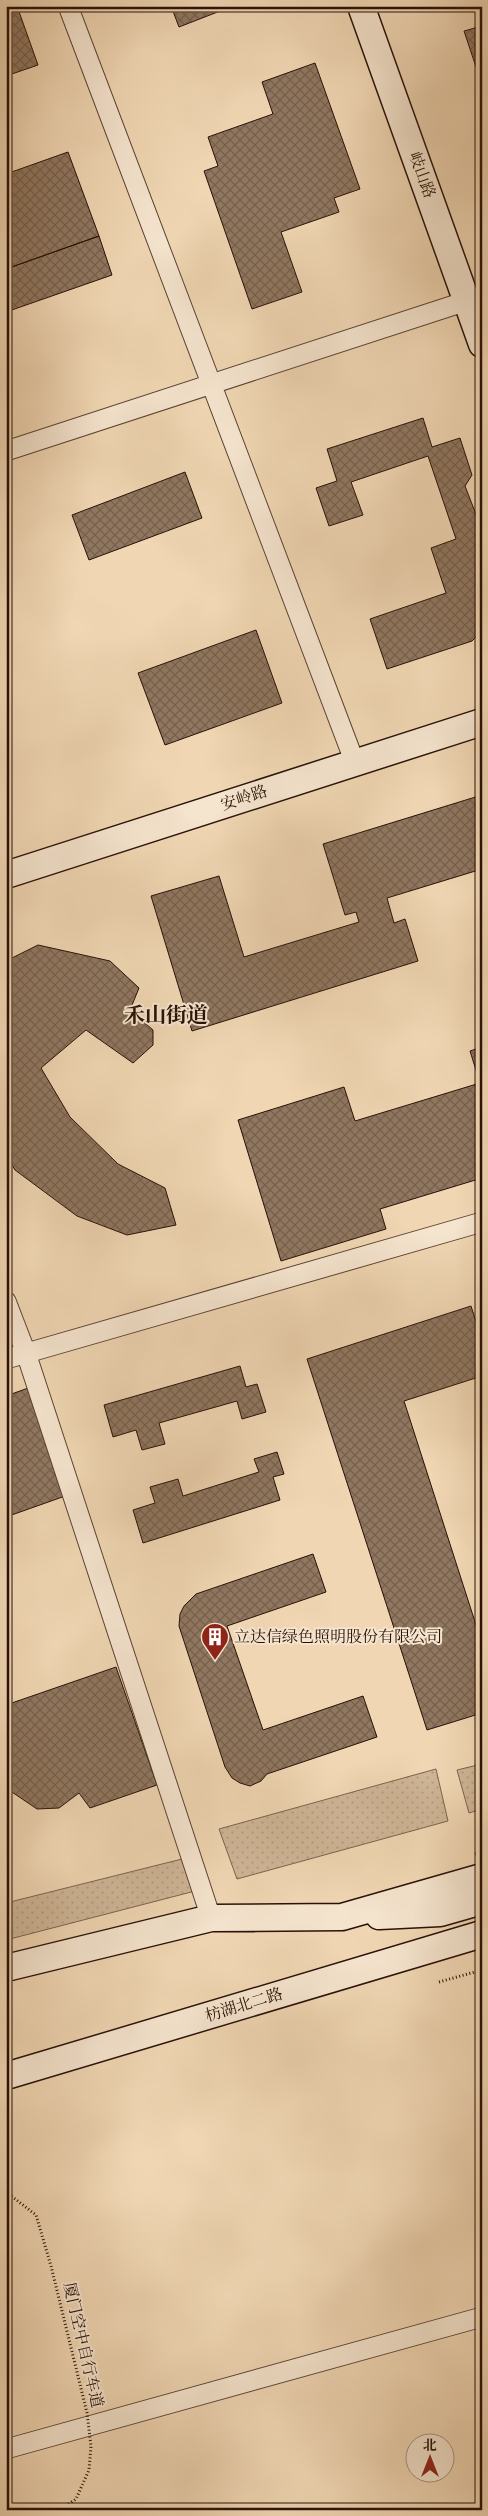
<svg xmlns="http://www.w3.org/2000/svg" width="488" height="2516" font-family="Cardo,'Noto Serif SC',serif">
<defs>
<pattern id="green-dots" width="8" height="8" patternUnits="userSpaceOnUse" patternTransform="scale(1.25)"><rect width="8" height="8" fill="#ceb596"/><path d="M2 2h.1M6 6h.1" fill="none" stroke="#b19b80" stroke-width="1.8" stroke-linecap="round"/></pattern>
<pattern id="building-cross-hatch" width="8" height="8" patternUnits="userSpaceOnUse" patternTransform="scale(1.25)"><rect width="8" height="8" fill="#907760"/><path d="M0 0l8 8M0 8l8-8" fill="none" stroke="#76604d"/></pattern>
</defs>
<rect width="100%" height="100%" fill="#f0d6b3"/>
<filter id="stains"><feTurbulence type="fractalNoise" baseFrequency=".004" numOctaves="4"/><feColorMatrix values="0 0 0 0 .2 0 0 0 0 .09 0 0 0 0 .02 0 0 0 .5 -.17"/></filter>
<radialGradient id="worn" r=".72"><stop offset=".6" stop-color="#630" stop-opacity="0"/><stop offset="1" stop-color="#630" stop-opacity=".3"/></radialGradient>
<path fill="url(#green-dots)" stroke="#7b634e" d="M482 1764V1809L469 1813 457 1770Z
M436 1769 448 1821 237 1879 219 1829Z
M190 1857 199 1890 6 1940V1903Z"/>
<path fill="url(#building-cross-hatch)" stroke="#281107" d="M6 6H17L38 65 6 76V38L11 36 6 24Z
M171 6H233L179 27Z
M482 26V85L464 31Z
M315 63 360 189 334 198 339 212 281 232 302 292 252 309 204 171 218 166 208 137 273 114 262 82Z
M68 152 99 236 6 269V174Z
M99 236 112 275 6 312V269Z
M423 418 432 447 460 438 472 475 465 486 482 530V631L472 641 387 669 370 619 446 593 431 548 456 539 428 456 351 482 363 515 329 526 316 488 337 481 327 449Z
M185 472 202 518 89 560 72 515Z
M256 630 282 703 165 745 138 673Z
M482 795V869L387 898 394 923 405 919 418 961 192 1031 151 896 219 876 244 957 359 922 356 912 345 915 323 844Z
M38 945 110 961 139 988 130 1010 153 1030V1045L133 1063 86 1030 41 1068 70 1117 118 1164 165 1188 176 1225 127 1235 77 1216 15 1170 6 1155V961Z
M482 1047V1178L380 1209 386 1229 281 1261 238 1120 344 1087 355 1121 480 1083 470 1051Z
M471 1306 482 1340V1376L404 1401 476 1625 482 1624V1713L427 1730 307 1359Z
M240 1366 246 1387 257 1384 266 1412 242 1419 237 1401 159 1423 165 1444 142 1450 136 1430 113 1437 104 1405Z
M31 1387 68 1495 6 1517V1396Z
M277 1452 284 1474 273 1477 280 1500 143 1543 133 1510 155 1503 150 1487 178 1479 183 1496 259 1472 254 1459Z
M313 1554 326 1592 227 1626 263 1730 363 1696 377 1737 267 1774 261 1781 250 1786 240 1783 232 1778 225 1767 179 1626 180 1614 184 1606 196 1594Z
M116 1667 157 1785 90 1808 79 1793 59 1808 37 1809 6 1788V1705Z"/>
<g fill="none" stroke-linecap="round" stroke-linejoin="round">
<defs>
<path id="minor" d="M68 6 355 763
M6 451 482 296
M6 1301 26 1353 211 1918
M6 1359 482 1222
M6 2449 482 2317"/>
<path id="secondary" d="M361 6 482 344
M6 875 482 722
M379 1916 440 1913 482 1901
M6 1968 211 1918 342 1917 482 1877
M6 2076 482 1934"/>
</defs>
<use href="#minor" stroke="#5a4232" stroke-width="21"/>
<use href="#secondary" stroke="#281107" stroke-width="29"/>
<path stroke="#281107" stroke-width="3" stroke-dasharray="1 2.5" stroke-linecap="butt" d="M475 1854 482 1852
M439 1982 482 1970"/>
<use href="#minor" stroke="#f5e4ce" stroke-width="19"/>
<use href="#secondary" stroke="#f5e4ce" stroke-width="26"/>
<path stroke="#281107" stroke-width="3" stroke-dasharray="1 2.5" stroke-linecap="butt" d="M6 2192 36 2215 51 2266 87 2413 91 2446 89 2470 76 2499 60 2510"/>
</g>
<defs>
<symbol id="building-pin" viewBox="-11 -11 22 30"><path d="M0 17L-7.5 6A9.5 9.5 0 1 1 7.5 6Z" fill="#8f2418" stroke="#f5e4ce"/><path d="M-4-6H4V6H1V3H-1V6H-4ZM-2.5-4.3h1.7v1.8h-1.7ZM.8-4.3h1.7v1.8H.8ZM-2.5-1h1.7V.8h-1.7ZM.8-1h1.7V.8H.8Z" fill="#fff"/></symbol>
</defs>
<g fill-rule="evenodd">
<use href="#building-pin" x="199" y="1621" width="32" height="43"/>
</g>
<g text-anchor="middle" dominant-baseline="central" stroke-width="4" stroke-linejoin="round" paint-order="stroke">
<g font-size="16" fill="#281107" stroke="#f5e4ce">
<text transform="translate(422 175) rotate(70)">岐山路</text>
<text transform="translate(244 798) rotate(-18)">安岭路</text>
<text transform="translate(244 2005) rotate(-17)">枋湖北二路</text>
<text transform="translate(83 2345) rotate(77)">厦门空中自行车道</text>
</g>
<g font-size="16" fill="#281107" stroke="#f5e4ce" text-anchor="start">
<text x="234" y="1637">立达信绿色照明股份有限公司</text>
</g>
<g font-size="21" font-weight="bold" fill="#281107" stroke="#f5e4ce">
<text x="166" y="1015">禾山街道</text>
</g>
</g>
<rect width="488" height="2516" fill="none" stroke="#f0d6b3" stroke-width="25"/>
<rect x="8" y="8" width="473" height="2501" fill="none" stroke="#281107" stroke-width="2.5"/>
<rect x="12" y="12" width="463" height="2491" fill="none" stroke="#281107"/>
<g transform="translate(430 2458)"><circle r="24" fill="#f5e4ce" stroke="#a3907e"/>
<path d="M0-4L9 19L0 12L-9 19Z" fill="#8f2418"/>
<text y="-8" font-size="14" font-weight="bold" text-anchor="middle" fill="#281107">北</text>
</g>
<rect width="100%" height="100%" filter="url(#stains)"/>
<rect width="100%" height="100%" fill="url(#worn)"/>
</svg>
